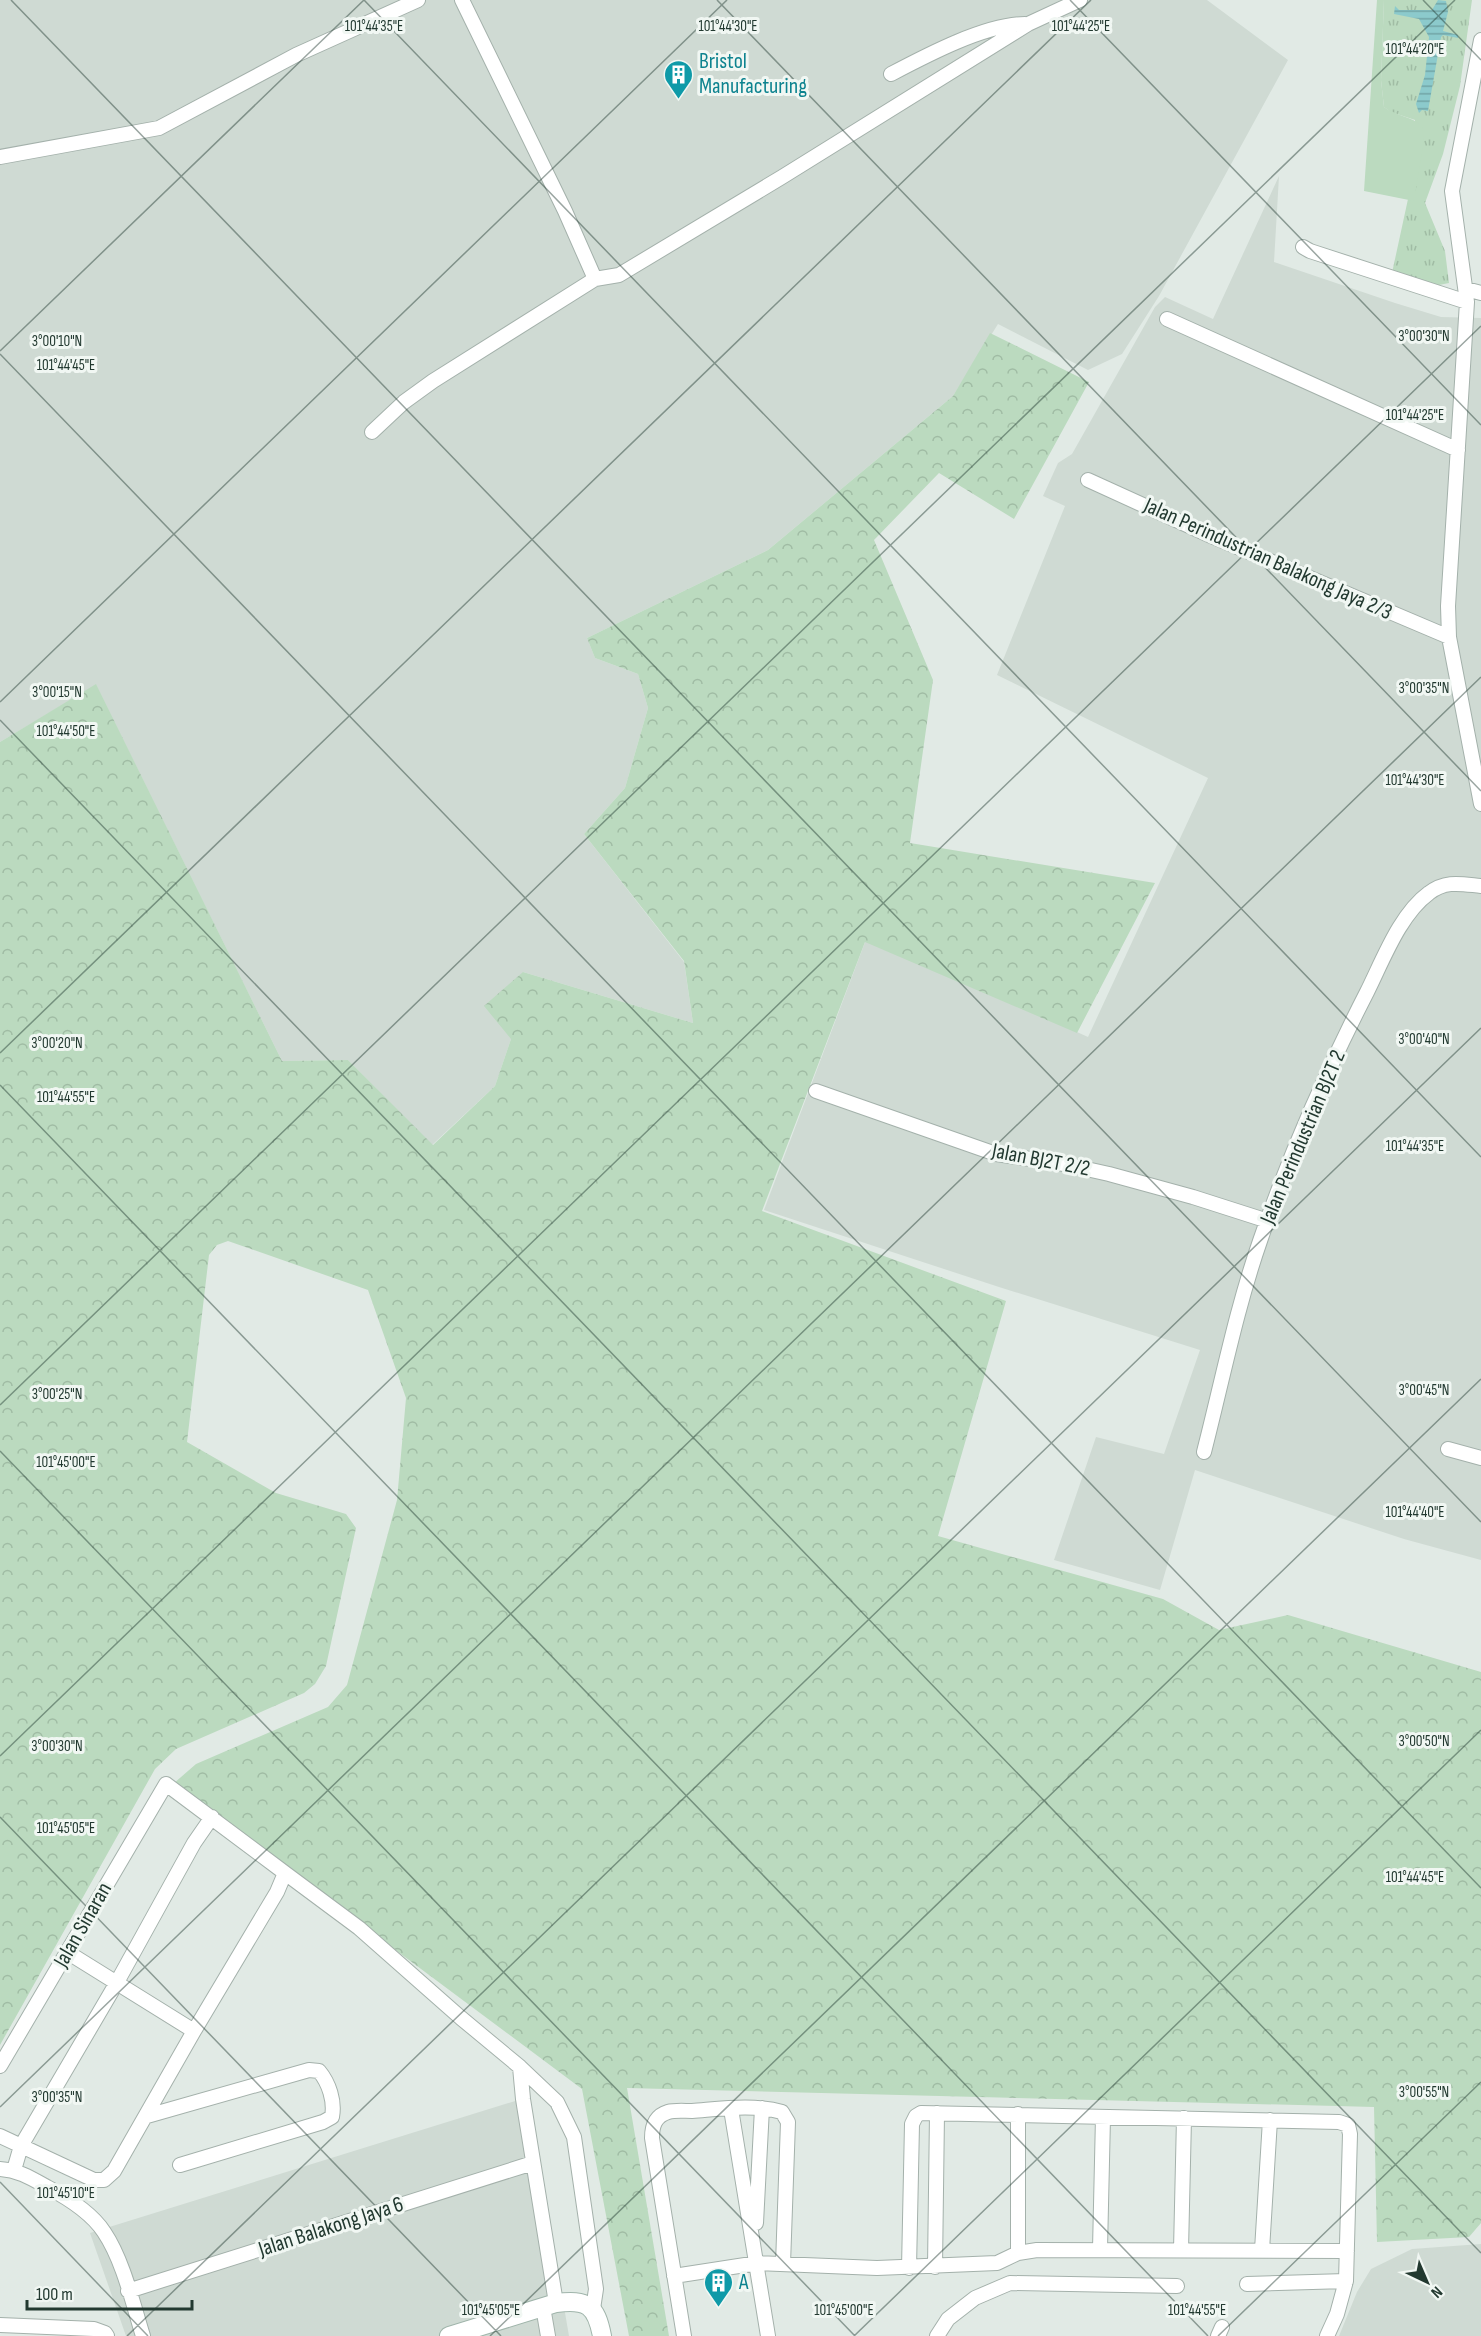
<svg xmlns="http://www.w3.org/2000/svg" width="1481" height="2336" font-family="'Sofia Sans Condensed',sans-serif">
<defs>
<pattern id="grass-tufts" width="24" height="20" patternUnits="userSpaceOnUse" patternTransform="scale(1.5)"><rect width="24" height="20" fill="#bbdabf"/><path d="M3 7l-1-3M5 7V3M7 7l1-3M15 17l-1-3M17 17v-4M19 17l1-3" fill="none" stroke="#a0bca4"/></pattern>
<pattern id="forest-crowns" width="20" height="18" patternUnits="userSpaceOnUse" patternTransform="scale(1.5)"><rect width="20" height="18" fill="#bbdabf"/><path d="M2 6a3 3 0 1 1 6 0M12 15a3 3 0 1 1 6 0" fill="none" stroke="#a0bca4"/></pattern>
<pattern id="water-rules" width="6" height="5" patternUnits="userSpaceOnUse" patternTransform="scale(1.5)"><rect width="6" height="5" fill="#8ccacc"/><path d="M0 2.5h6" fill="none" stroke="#72a5a6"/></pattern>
</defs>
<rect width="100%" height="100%" fill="#e1eae5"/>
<path fill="#cfdad3" d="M0 0H1207L1288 60 1159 296 1122 354 1088 370 998 324 953 396 768 550 587 638 595 658 638 674 648 708 625 788 584 834 684 962 693 1023 523 972 511 1039 495 1086 432 1145 348 1060 282 1061 96 685 0 742Z
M1279 176 1274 262 1395 303 1441 317 1481 318V1560L1404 1539 1195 1470 1160 1590 1054 1560 1096 1437 1164 1454 1200 1350 999 1287 764 1210 867 937 1088 1037 1208 778 997 675 1065 506 1043 496 1058 463 1072 454 1155 307 1165 297 1213 319Z
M528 2097 569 2336H126L90 2233Z
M1481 2244V2336H1339L1357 2292 1371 2269 1412 2249Z"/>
<path fill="url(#grass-tufts)" d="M1384 0H1472L1460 86 1443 154 1425 203 1445 251 1449 283 1439 285 1392 273 1408 199 1414 200 1415 120 1391 112 1384 107 1381 80Z"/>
<path fill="url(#forest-crowns)" d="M990 333 1089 382 1014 519 939 473 874 540 933 680 910 843 1155 883 1077 1033 865 942 762 1211 1006 1301 938 1536 1163 1599 1219 1630 1288 1615 1481 1672V2223L1469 2237 1377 2242 1374 2107 627 2088 669 2336H629L582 2089 173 1784 196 1764 328 1707 347 1685 397 1500 406 1398 368 1290 228 1241 217 1245 209 1255 187 1442 276 1493 346 1514 356 1528 326 1666 315 1684 304 1693 176 1749 155 1769 0 2045V742L96 684 282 1061 348 1060 433 1145 495 1086 511 1039 484 1006 523 972 693 1023 684 961 584 834 625 788 648 708 638 674 595 658 587 638 768 550 953 396Z"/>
<path fill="#bbdabf" d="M1377 0H1384L1381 80 1384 107C1396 116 1411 116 1422 126L1424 141 1414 201 1364 191Z"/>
<path fill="url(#water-rules)" d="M1438 0 1446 1 1448 12 1443 31 1458 35V38L1443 35 1441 37 1428 111 1422 110 1419 113 1416 104 1425 75 1429 37 1419 19 1394 14 1395 6 1399 10H1432Z"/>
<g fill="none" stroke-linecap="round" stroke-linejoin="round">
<defs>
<path id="street" d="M462 0 565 211 595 279
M1481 40 1452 191 1467 302 1448 606 1449 637 1481 804
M891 74C927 55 986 24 1025 24
M0 157 159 128 296 55 418 0
M1303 247 1310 251 1467 302
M1466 289 1481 293
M1167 319 1458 450
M372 432 404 402 433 381 595 279 619 275 782 177 1028 24 1080 0
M1088 480 1211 536 1449 637
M816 1091 996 1154 1064 1164 1109 1174 1193 1197 1268 1221
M1448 1449 1481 1458
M1204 1452C1222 1382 1236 1310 1260 1241 1289 1156 1326 1072 1367 992 1383 960 1400 914 1429 893 1446 880 1461 884 1481 886
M285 1873 359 1928 461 2018 520 2067 557 2102 574 2137 596 2289 593 2309
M67 1952 194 2031
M0 2066 166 1784 285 1873 277 1892 194 2031 114 2171 104 2180H94L0 2136
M520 2067 523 2099 556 2303
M731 2109 768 2336
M1018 2114V2253
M147 2116 309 2070 319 2071C329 2083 335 2101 332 2117L323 2122 180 2165
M0 2169C18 2170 31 2178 47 2187 68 2198 91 2212 104 2232 123 2260 133 2304 143 2336
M14 2170 21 2146 116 1984 194 1843 212 1817
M756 2223 762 2108
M1100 2249 1103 2117
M1181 2250 1184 2118
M1262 2250 1270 2120
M935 2267 937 2113
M909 2268 912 2124 916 2116 921 2113 1339 2122 1348 2125 1350 2134 1346 2281 1337 2314 1327 2336
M674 2276 758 2263 877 2268 997 2263 1018 2253 1037 2250 1347 2251
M1247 2284 1346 2281
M128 2291 533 2163
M543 2307 548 2336
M0 2325 94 2329 105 2333 107 2336
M684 2336 652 2138C652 2126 655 2116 668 2112 675 2110 684 2111 692 2111 720 2109 754 2104 782 2112L788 2122 783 2264
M937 2336 948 2319 975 2298 1010 2283 1177 2286
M1218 2336 1222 2327"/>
<path id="secondary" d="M449 2336 556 2303C587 2299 596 2305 602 2336"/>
</defs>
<use href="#street" stroke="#a4b1ab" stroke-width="16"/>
<use href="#secondary" stroke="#a0b5ab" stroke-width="20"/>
<use href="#street" stroke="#fff" stroke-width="14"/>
<use href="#secondary" stroke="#fff" stroke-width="18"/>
</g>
<path fill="none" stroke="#223930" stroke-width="1.5" stroke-opacity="0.45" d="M11 0 1481 1522M364 0 1481 1157M717 0 1481 791M1070 0 1481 425M1423 0 1481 60M0 351 364 0M0 354 1481 1888M0 702 727 0M0 720 1481 2253M0 1053 1091 0M0 1085 1208 2336M0 1405 1455 0M0 1451 855 2336M0 1756 1481 326M0 1817 501 2336M0 2107 1481 677M0 2182 148 2336M127 2336 1481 1028M490 2336 1481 1379M854 2336 1481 1730M1218 2336 1481 2082"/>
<defs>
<symbol id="building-pin" viewBox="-11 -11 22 30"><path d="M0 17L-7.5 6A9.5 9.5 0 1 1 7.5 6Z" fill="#0f9aa8" stroke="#f1f7f3"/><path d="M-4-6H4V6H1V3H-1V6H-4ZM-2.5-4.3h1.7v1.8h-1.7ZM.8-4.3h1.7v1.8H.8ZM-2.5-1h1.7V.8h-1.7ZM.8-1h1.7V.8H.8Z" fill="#fff"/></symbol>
</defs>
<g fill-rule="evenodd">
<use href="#building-pin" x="662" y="58" width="33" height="45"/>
<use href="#building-pin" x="702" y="2266" width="33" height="45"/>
</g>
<g text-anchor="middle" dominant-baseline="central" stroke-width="6" stroke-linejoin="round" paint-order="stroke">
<g font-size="22" fill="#0d838f" stroke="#f1f7f3" text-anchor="start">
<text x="699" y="61">Bristol<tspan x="699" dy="25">Manufacturing</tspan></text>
<text x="739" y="2282">A</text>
</g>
<g font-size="22" fill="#223930" stroke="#f1f7f3">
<text transform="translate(1268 559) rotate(24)">Jalan Perindustrian Balakong Jaya 2/3</text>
<text transform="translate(1303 1137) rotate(-67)">Jalan Perindustrian BJ2T 2</text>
<text transform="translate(1041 1160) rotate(11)">Jalan BJ2T 2/2</text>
<text transform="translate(83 1925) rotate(-60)">Jalan Sinaran</text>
<text transform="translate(331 2227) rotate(-18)">Jalan Balakong Jaya 6</text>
</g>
</g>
<g font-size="15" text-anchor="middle" fill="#223930" stroke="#f1f7f3" stroke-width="6" stroke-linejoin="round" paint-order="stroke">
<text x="374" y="31">101°44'35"E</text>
<text x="728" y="31">101°44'30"E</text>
<text x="1081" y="31">101°44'25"E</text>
<text x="1415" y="54">101°44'20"E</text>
<text x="1424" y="341">3°00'30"N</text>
<text x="57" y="346">3°00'10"N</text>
<text x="66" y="370">101°44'45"E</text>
<text x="1415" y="420">101°44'25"E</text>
<text x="1424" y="693">3°00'35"N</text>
<text x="57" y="697">3°00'15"N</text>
<text x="66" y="736">101°44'50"E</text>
<text x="1415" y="785">101°44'30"E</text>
<text x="1424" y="1044">3°00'40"N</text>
<text x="57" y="1048">3°00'20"N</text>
<text x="66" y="1102">101°44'55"E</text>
<text x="1415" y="1151">101°44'35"E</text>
<text x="1424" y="1395">3°00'45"N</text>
<text x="57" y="1399">3°00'25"N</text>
<text x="66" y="1467">101°45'00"E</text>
<text x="1415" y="1517">101°44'40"E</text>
<text x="1424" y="1746">3°00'50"N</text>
<text x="57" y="1751">3°00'30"N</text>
<text x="66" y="1833">101°45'05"E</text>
<text x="1415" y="1882">101°44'45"E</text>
<text x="1424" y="2097">3°00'55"N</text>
<text x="57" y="2102">3°00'35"N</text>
<text x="66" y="2198">101°45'10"E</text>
<text x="491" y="2315">101°45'05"E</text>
<text x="844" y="2315">101°45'00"E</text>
<text x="1197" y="2315">101°44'55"E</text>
</g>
<g transform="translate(1427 2282) rotate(136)" stroke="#f1f7f3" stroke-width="4.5" paint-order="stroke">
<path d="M0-4.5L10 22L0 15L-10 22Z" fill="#223930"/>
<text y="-9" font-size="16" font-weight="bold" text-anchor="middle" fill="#223930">N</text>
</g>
<path d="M27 2300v9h165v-9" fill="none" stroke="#223930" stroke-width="3"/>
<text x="36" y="2300" font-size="18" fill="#223930" stroke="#f1f7f3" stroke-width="4.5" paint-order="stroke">100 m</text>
</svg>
